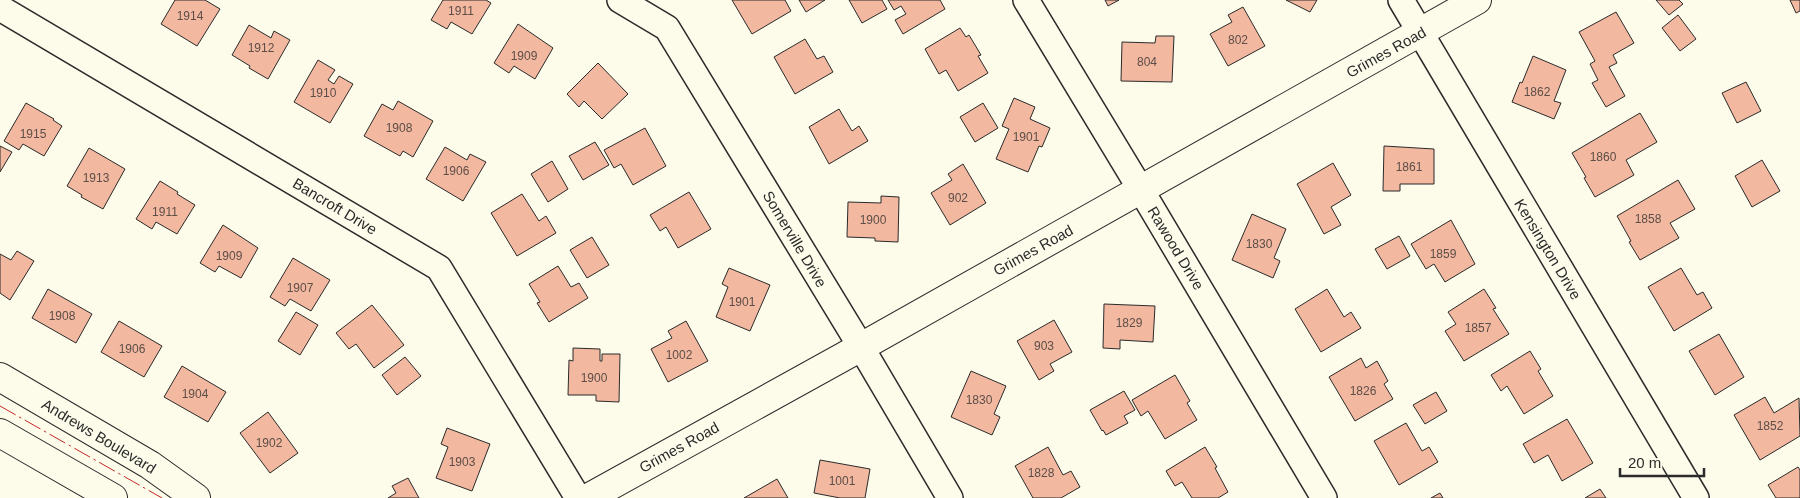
<svg xmlns="http://www.w3.org/2000/svg" width="1800" height="498" font-family="Arial,sans-serif">
<rect width="100%" height="100%" fill="#fdfbea"/>
<path fill="#f2b8a0" stroke="#2b2b2b" d="M175 0H205L220 9 197 46 161 24Z
M443 0H486L491 3 472 34 451 22 447 29 431 20Z
M732 0H785L791 11 752 34Z
M799 0H825L806 12Z
M849 0H882L887 9 862 23Z
M888 0H940L945 9 903 34 895 20 906 14 901 6 894 10Z
M1105 0H1119L1108 6Z
M1286 0H1317L1310 12Z
M1656 0H1679L1683 4 1669 15Z
M1790 0H1800V11L1796 13Z
M1243 7 1265 46 1228 66 1210 34 1232 22 1228 15Z
M1616 12 1634 43 1613 55 1617 63 1609 67 1625 96 1606 107 1592 83 1598 80 1590 64 1595 61 1579 32Z
M1678 15 1696 39 1680 51 1662 28Z
M518 24 553 48 535 79 514 66 509 73 494 63Z
M249 25 271 38 274 31 290 40 268 79 249 68 250 66 232 55Z
M960 28 966 37 969 35 981 55 978 56 988 73 958 91 946 70 939 74 925 49Z
M1156 36H1174L1172 82 1121 81 1122 42 1155 43Z
M805 39 817 59 824 56 833 72 795 94 774 57Z
M1533 56 1566 70 1554 101 1561 103 1554 119 1512 102 1520 82 1522 83Z
M318 60 335 70 328 80 334 84 339 76 353 84 330 123 294 102Z
M598 63 628 94 602 119 584 101 579 107 567 94Z
M1746 82 1761 111 1737 123 1722 93Z
M1014 98 1035 107 1030 119 1050 128 1042 147 1039 146 1028 172 996 159 1009 129 1002 126Z
M398 101 433 121 413 157 403 151 400 156 364 136 382 104 393 110Z
M26 103 54 119 53 120 62 126 44 156 23 144 19 150 4 141Z
M983 103 998 128 975 142 960 117Z
M839 109 852 131 859 126 868 141 829 164 809 127Z
M1640 113 1657 142 1626 160 1634 175 1595 197 1584 178 1586 177 1572 153Z
M645 128 666 166 633 185 621 164 614 168 604 150Z
M595 142 609 165 583 180 569 156Z
M0 146 12 152 0 172Z
M1384 146 1434 149V184H1400V191H1383Z
M445 147 467 160 470 154 486 162 463 201 426 179Z
M89 148 125 169 103 209 81 197 82 195 67 186Z
M1762 160 1780 191 1752 207 1735 176Z
M552 161 568 189 548 202 531 174Z
M1333 163 1351 195 1331 207 1341 225 1324 234 1297 184Z
M963 164 986 203 950 225 931 193 952 180 948 174Z
M1678 180 1695 209 1670 223 1679 238 1640 260 1629 242 1631 241 1617 216Z
M160 181 178 192 177 194 195 205 177 234 156 222 152 229 136 219Z
M689 192 711 229 678 248 666 227 660 231 650 215Z
M522 194 539 221 546 216 556 233 517 256 491 213Z
M881 196 899 197 898 242 875 241V238L847 237 848 202 881 203Z
M1252 214 1286 229 1274 258 1280 261 1273 278 1232 260Z
M1451 220 1475 264 1445 282 1434 264 1426 269 1411 244Z
M223 225 258 248 241 278 219 266 215 272 200 263Z
M1399 236 1410 256 1387 269 1375 249Z
M592 237 609 265 587 278 570 250Z
M17 251 34 261 10 300 0 293V254L11 260Z
M293 258 330 280 311 311 290 299 285 306 270 297Z
M558 266 571 287 579 283 588 298 549 322 537 303 540 302 529 284Z
M729 268 770 285 750 331 716 317 728 287 722 284Z
M1681 268 1697 295 1703 292 1712 308 1674 331 1648 287Z
M48 289 92 314 76 343 32 318Z
M1327 289 1344 317 1351 312 1361 328 1321 352 1295 309Z
M1484 289 1496 308 1493 309 1509 334 1464 361 1445 331 1456 324 1448 312Z
M1104 304 1155 306 1153 342 1120 340V349L1103 348Z
M372 305 404 345 374 368 356 344 349 349 336 333Z
M296 312 318 325 300 355 278 341Z
M1054 320 1072 352 1050 364 1054 371 1039 380 1017 341Z
M119 321 162 346 144 377 101 352Z
M686 321 708 361 668 382 651 349 672 338 668 331Z
M1719 334 1744 377 1715 395 1689 351Z
M573 348 600 349V361H602V354H620L619 402 596 401V395H568L569 360 573 361Z
M1530 351 1541 369 1538 371 1553 396 1524 414 1507 386 1501 391 1491 375Z
M405 357 421 376 397 395 382 375Z
M1361 358 1366 368 1377 361 1388 381 1384 384 1393 399 1355 421 1329 377Z
M182 366 226 392 208 422 164 397Z
M971 371 1006 386 994 414 1000 417 992 435 951 417Z
M1175 375 1190 401 1187 403 1197 420 1165 439 1148 411 1141 416 1132 400Z
M1124 391 1135 410 1124 416 1128 423 1106 435 1103 430 1102 431 1090 410Z
M1436 392 1447 411 1425 424 1413 405Z
M1765 397 1774 413 1799 398 1800 436 1760 460 1734 415Z
M268 412 298 453 270 473 240 433Z
M1567 419 1593 463 1562 481 1548 455 1534 463 1523 444Z
M1406 423 1422 451 1429 447 1438 462 1399 485 1374 441Z
M447 428 490 444 472 491 436 478 448 447 441 444Z
M1048 447 1063 475 1071 471 1080 487 1061 498H1033L1015 466Z
M1205 447 1217 467 1215 468 1228 492 1218 498H1192L1182 482 1175 486 1166 471Z
M820 460 870 469 865 498H840L814 493Z
M1798 467 1800 470V498H1776L1768 485Z
M408 478 419 498H388L396 493 392 486Z
M777 479 788 498H744Z
M1600 489 1606 498H1585Z
M1440 493 1443 498H1431Z"/>
<g fill="none" stroke-linecap="round" stroke-linejoin="round">
<defs>
<path id="minor" d="M620 0 667 28 861 347 950 498
M1026 0 1141 190 1324 498
M1401 0 1696 498
M0 8 439 268 578 498"/>
<path id="tertiary" d="M0 377 150 465 196 498
M0 433 113 498
M588 498 861 347 1477 0"/>
</defs>
<use href="#minor" stroke="#2b2b2b" stroke-width="28"/>
<use href="#tertiary" stroke="#2b2b2b" stroke-width="30"/>
<use href="#minor" stroke="#fdfbea" stroke-width="25"/>
<use href="#tertiary" stroke="#fdfbea" stroke-width="28"/>
<path stroke="#c62828" stroke-width="1" stroke-dasharray="18 4 2.5 4" stroke-linecap="butt" d="M0 406 162 498"/>
</g>
<g text-anchor="middle" dominant-baseline="central" stroke-width="4" stroke-linejoin="round" paint-order="stroke">
<g font-size="12" fill="#5d4e48">
<text x="461" y="11">1911</text>
<text x="190" y="16">1914</text>
<text x="1238" y="40">802</text>
<text x="261" y="48">1912</text>
<text x="524" y="56">1909</text>
<text x="1147" y="62">804</text>
<text x="1537" y="92">1862</text>
<text x="323" y="93">1910</text>
<text x="399" y="128">1908</text>
<text x="33" y="134">1915</text>
<text x="1026" y="137">1901</text>
<text x="1603" y="157">1860</text>
<text x="1409" y="167">1861</text>
<text x="456" y="171">1906</text>
<text x="96" y="178">1913</text>
<text x="958" y="198">902</text>
<text x="165" y="212">1911</text>
<text x="1648" y="219">1858</text>
<text x="873" y="220">1900</text>
<text x="1259" y="244">1830</text>
<text x="1443" y="254">1859</text>
<text x="229" y="256">1909</text>
<text x="300" y="288">1907</text>
<text x="742" y="302">1901</text>
<text x="62" y="316">1908</text>
<text x="1129" y="323">1829</text>
<text x="1478" y="328">1857</text>
<text x="1044" y="346">903</text>
<text x="132" y="349">1906</text>
<text x="679" y="355">1002</text>
<text x="594" y="378">1900</text>
<text x="1363" y="391">1826</text>
<text x="195" y="394">1904</text>
<text x="979" y="400">1830</text>
<text x="1770" y="426">1852</text>
<text x="269" y="443">1902</text>
<text x="462" y="462">1903</text>
<text x="1041" y="473">1828</text>
<text x="842" y="481">1001</text>
</g>
<g font-size="15" fill="#2b2b2b" stroke="#fdfbea">
<text transform="translate(1386 52) rotate(-29)">Grimes Road</text>
<text transform="translate(335 206) rotate(31)">Bancroft Drive</text>
<text transform="translate(795 239) rotate(59)">Somerville Drive</text>
<text transform="translate(1176 248) rotate(59)">Rawood Drive</text>
<text transform="translate(1548 249) rotate(59)">Kensington Drive</text>
<text transform="translate(1033 250) rotate(-29)">Grimes Road</text>
<text transform="translate(99 436) rotate(31)">Andrews Boulevard</text>
<text transform="translate(679 447) rotate(-29)">Grimes Road</text>
</g>
</g>
<path d="M1620 468v8h84v-8" fill="none" stroke="#2b2b2b" stroke-width="2.5"/>
<text x="1628" y="468" font-size="15" fill="#2b2b2b" stroke="#fdfbea" stroke-width="4" paint-order="stroke">20 m</text>
</svg>
